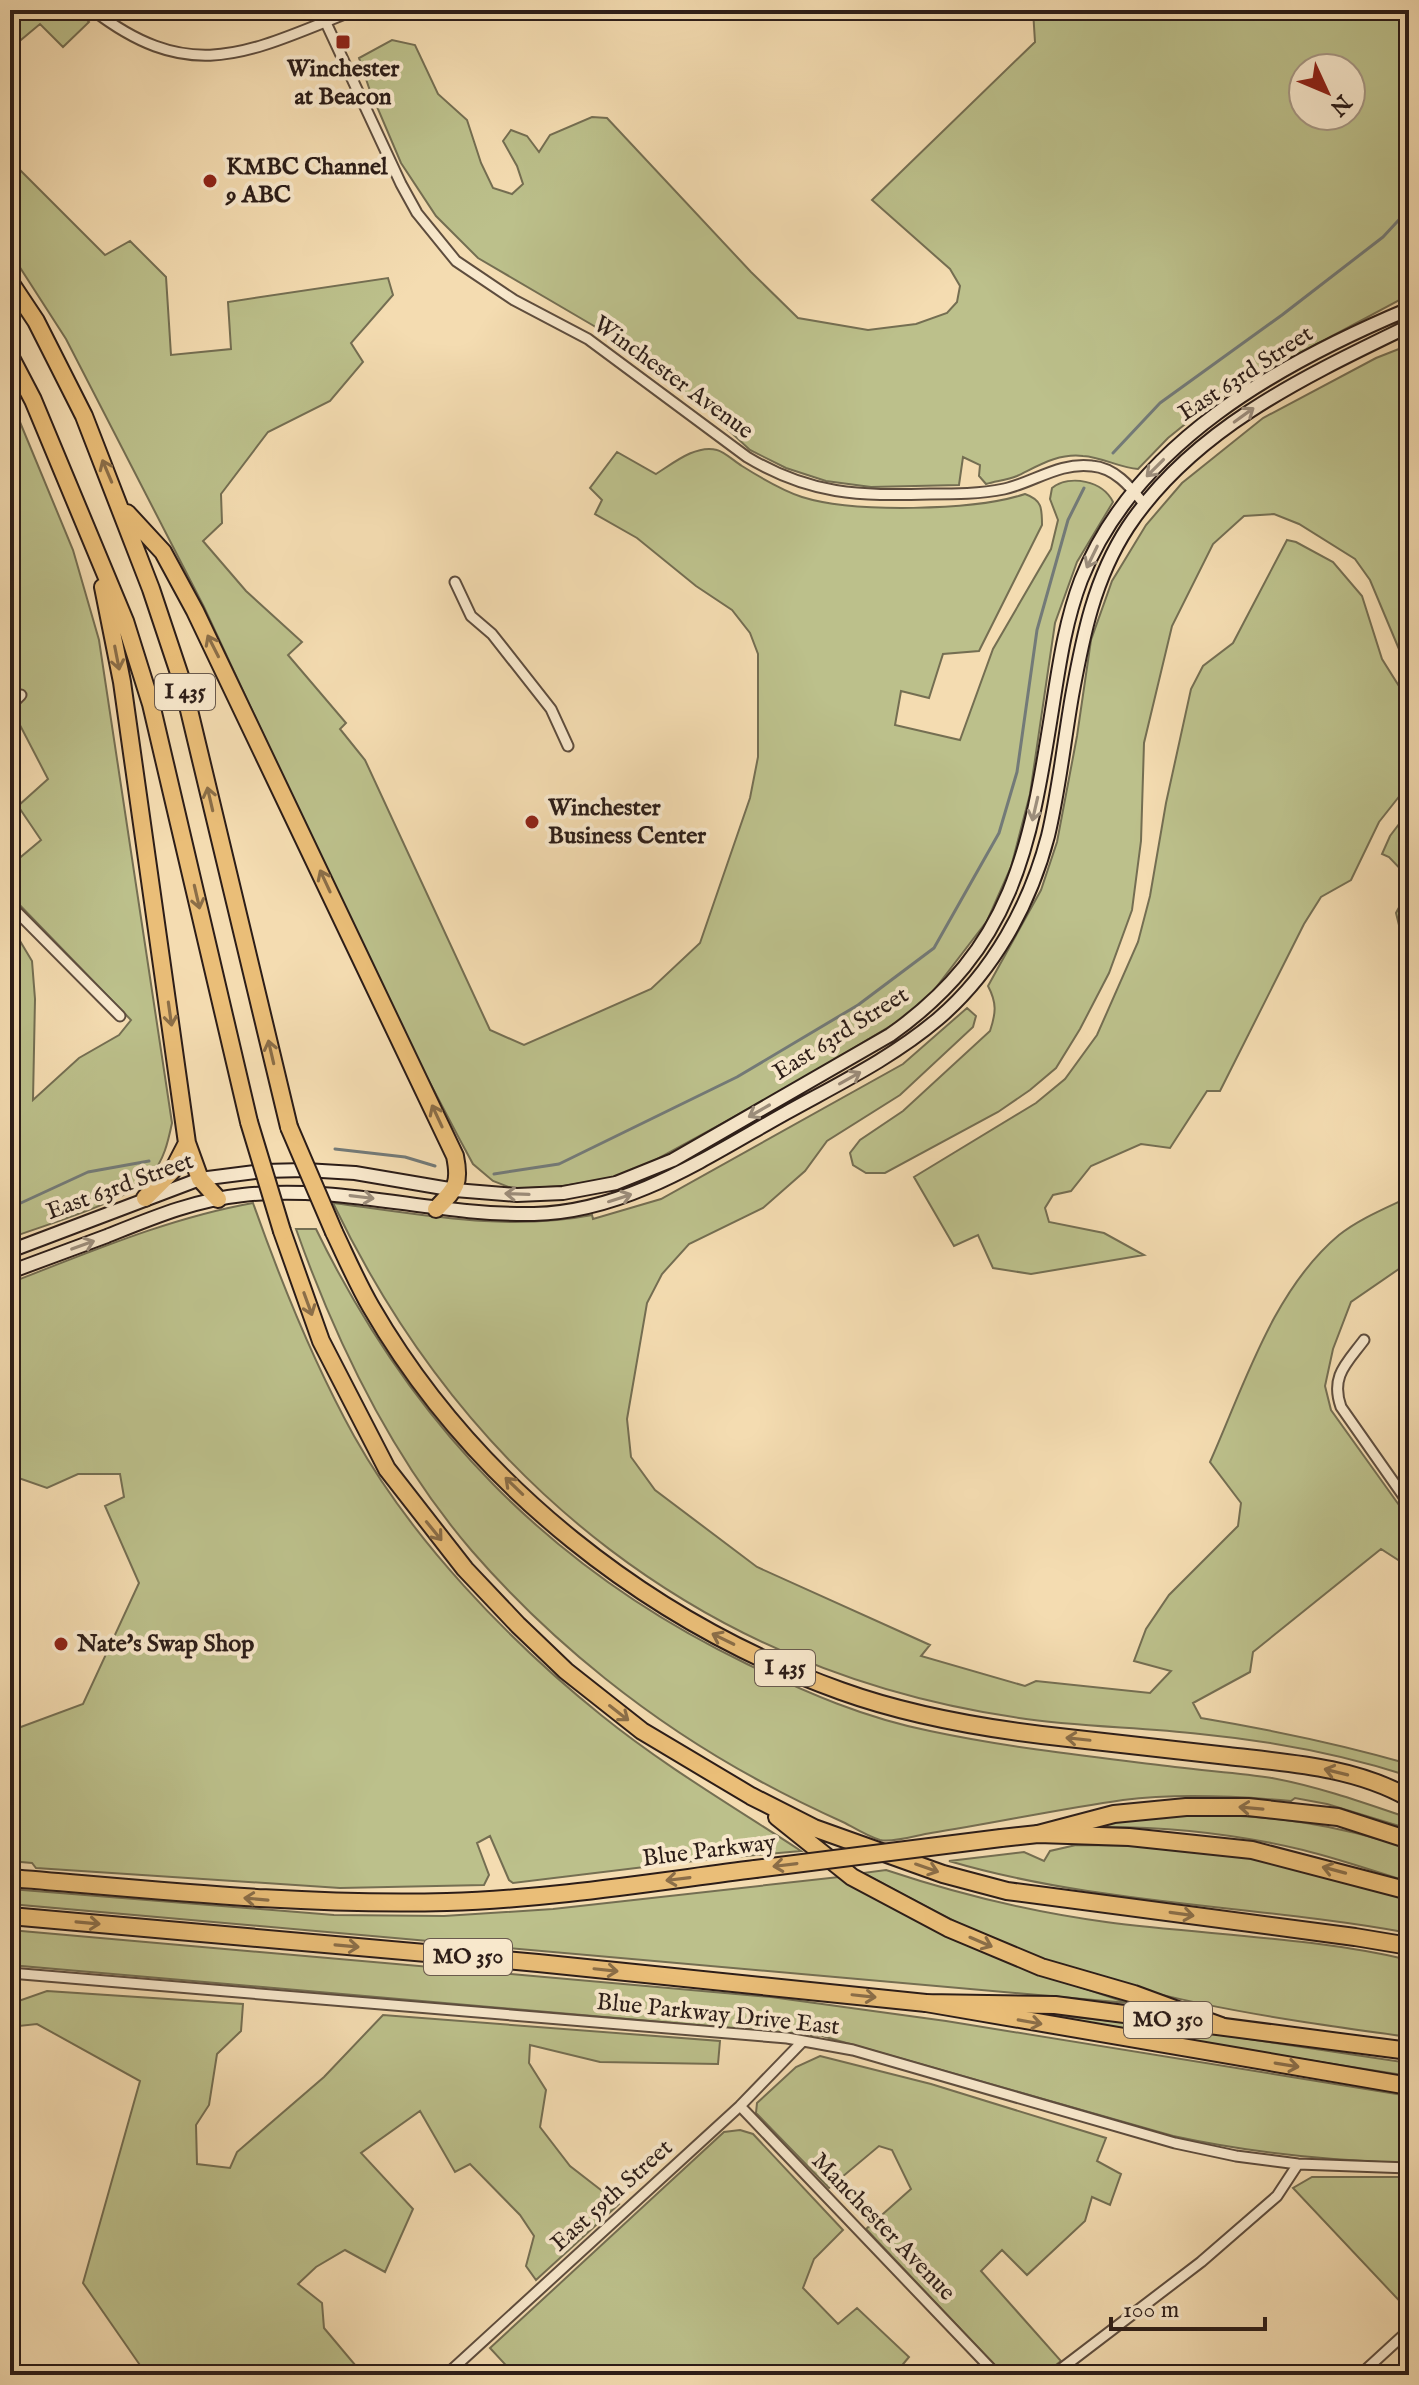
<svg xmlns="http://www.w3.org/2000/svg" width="1419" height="2385" font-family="'IM FELL English',serif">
<rect width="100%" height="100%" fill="#f4dcb1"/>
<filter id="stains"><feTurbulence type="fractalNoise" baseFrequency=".0025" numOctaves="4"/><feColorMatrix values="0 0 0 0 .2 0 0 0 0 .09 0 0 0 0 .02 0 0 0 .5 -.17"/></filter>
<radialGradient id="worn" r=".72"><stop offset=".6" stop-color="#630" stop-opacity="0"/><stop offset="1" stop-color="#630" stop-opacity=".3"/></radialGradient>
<path fill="#bcc08b" stroke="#746e52" stroke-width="2" fill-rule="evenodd" d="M10 10H78L89 22 63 47 40 24 10 49Z
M1033 10H1409V295L1248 381 1205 408 1168 438 1138 469C1120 468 1102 457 1083 456 1058 453 1038 466 1017 476 1007 480 996 481 986 484L979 476 980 465 963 457 959 485 871 487 826 481 786 468 750 450 710 413 594 326 478 258 436 216 401 163 369 88 359 58 392 40 415 45 438 94 467 120 481 163 493 188 512 194 523 184 517 166 503 141 511 130 527 136 539 152 550 135 592 117 607 118 751 272 798 318 868 330 916 324 947 313 957 302 960 286 950 269 872 200 1035 42ZM1303 68H1351V116H1303Z
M10 160 105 255 130 241 166 277 171 355 231 349 228 302 388 278 393 295 351 343 363 362 330 401 268 432 221 494 222 523 203 541 246 591 302 642 288 655 346 723 340 729 365 760 490 1030 524 1045 651 989 700 943 750 798 758 757V654L750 633 732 610 696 586 637 538 595 514 602 500 590 488 617 452 656 474C672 464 696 444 717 450 725 452 735 462 742 466 761 478 781 490 802 497 853 513 974 511 1025 494 1042 500 1042 508 1042 525L979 651 943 654 929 698 901 691 895 725 960 740 993 649 1051 549 1058 520 1050 499 1052 488C1070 474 1103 481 1113 502L1077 562 1055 623 1030 794 1011 867 987 921 931 994 902 1019 787 1088 650 1163 609 1179 562 1186 514 1189 493 1181 473 1164 460 1140 420 1064 306 826 204 607 66 339 10 252Z
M1409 345V673L1370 580 1355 559 1299 524 1274 514 1244 516 1213 544 1172 626 1144 743 1141 841 1132 910 1109 973 1080 1029 1056 1068 1030 1090 998 1112 885 1173H866L853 1165 850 1153 860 1140 903 1111 990 1031C996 1013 997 1003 988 986L1041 890 1057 842 1077 736 1091 640 1112 581 1146 525 1182 483 1263 418 1376 358Z
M10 398 73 550 99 640 172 1123C168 1142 164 1160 151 1175 130 1201 44 1225 10 1238V935L17 936 32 961 35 999 33 1100 79 1058 119 1035 131 1020 10 895V866L41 840 18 806 48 779 10 706 19 697 10 688Z
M1287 540 1296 542 1333 562 1362 596 1382 659 1409 702V784L1379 822 1351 880 1321 897 1304 924 1220 1091H1207L1170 1148 1141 1144 1091 1166 1071 1191 1053 1195 1045 1208 1049 1222 1104 1233 1144 1255 1031 1274 993 1268 978 1235 954 1246 914 1177 1036 1103 1065 1079 1097 1035 1138 942 1150 896 1166 803 1191 689 1203 666 1233 643Z
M1409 811V878L1389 857 1382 854 1390 836Z
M1409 889V966L1396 913Z
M967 1008 976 1016 973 1027 900 1095 827 1141 805 1171 763 1208 689 1244 662 1274 647 1303 627 1419 631 1457 655 1490 757 1567 930 1645 921 1656 1025 1686 1036 1681 1150 1693 1171 1671 1134 1661 1146 1629 1169 1595 1238 1526 1241 1503 1210 1462C1244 1386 1273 1290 1339 1235 1359 1219 1386 1208 1409 1197V1262L1351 1302 1333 1349 1325 1386 1331 1410 1409 1519V1567L1381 1549 1253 1652 1250 1672 1193 1703 1201 1718C1272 1730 1340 1744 1409 1764V1776C1341 1754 1271 1741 1200 1734 1140 1727 1078 1727 1019 1718 707 1673 468 1485 333 1203 420 1214 505 1232 592 1215L593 1219 661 1199 903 1064Z
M253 1203C281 1282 313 1362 354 1436 412 1540 508 1640 601 1715 664 1766 734 1807 801 1851L702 1860 513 1883 509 1880 490 1836 477 1843 489 1875 484 1885 340 1888 36 1868 32 1863 10 1861V1731L83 1704 139 1583 105 1506 124 1497 120 1474H78L47 1488 10 1475V1283C90 1252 169 1218 253 1203Z
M296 1229H316C412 1426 550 1569 747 1664 807 1693 865 1718 930 1731 1010 1748 1093 1757 1175 1767 1207 1771 1240 1773 1272 1778 1315 1786 1356 1800 1397 1814L1409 1818V1829L1327 1804 1295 1798 1291 1801C1236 1796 1178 1793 1123 1800 1059 1809 995 1823 931 1833 917 1835 894 1843 880 1840 869 1837 856 1829 845 1823 816 1810 787 1796 758 1780 651 1722 552 1643 472 1551 392 1458 336 1342 296 1229Z
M1198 1814C1277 1816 1333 1824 1409 1848V1882C1374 1871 1339 1859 1303 1850 1233 1833 1163 1826 1091 1827L1090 1825 1155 1816Z
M1076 1845C1130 1845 1183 1847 1236 1854 1295 1863 1352 1882 1409 1898V1933C1257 1905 1098 1905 949 1861L1024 1852 1044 1861 1050 1851Z
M886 1870C958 1894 1031 1912 1106 1922 1205 1935 1312 1937 1409 1960V2037C1271 2018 1134 1999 1005 1945 956 1924 910 1898 863 1873Z
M839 1877 1038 1973 1128 2003 10 1904V1889L334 1915 444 1916 553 1909Z
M10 1930 771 1997 946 2021 1409 2096V2163C1329 2161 1252 2153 1173 2136L822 2036 10 1965Z
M47 1991 243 2004 241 2031 217 2054 209 2105 196 2125 197 2164 230 2168 237 2152 324 2077 383 2015 720 2041 718 2064 600 2062 530 2045 529 2063 546 2090 540 2127 570 2166 619 2204 536 2280 526 2266 534 2236 520 2215 470 2164 455 2172 420 2111 361 2153 413 2209 385 2272 345 2250 316 2267 298 2284 322 2303 324 2328 356 2366 354 2375H139L142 2368 83 2283 140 2081 37 2024 10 2027V2004Z
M987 2009 1156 2025 1409 2063V2076Z
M820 2056 931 2084 1106 2138 1097 2161 1121 2174 1110 2205 1092 2197 1085 2221 1027 2275 1002 2250 981 2271 1061 2361 1043 2375H1004L866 2229 911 2189 892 2150 879 2146 829 2188 756 2113 757 2103 796 2067Z
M740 2130 753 2134 843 2230 814 2259 803 2288 838 2324 857 2308 909 2357 894 2375H565L556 2366 545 2375H515L490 2348 724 2132Z
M1312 2177H1409V2311L1293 2188Z"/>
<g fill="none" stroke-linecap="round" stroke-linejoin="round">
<path stroke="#737a78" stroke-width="3" d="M1113 453 1160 403 1282 315 1383 237 1409 209
M335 1149 405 1157 435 1166
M494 1174 559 1164 737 1077 858 1005 934 948 999 833 1017 772 1037 630 1068 520 1084 488
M10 1208 88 1172 149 1161"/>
<defs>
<path id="minor" d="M93 10C193 87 250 51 355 10
M320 10 401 184 417 213 456 261 514 300 588 339 747 457C810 495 859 496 930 494 955 494 980 494 1004 489 1035 482 1059 462 1092 466 1116 468 1131 488 1145 505
M455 582 471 616 492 634 551 709 568 746
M10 706 21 695
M10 905 120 1016
M1364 1340C1347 1363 1330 1376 1341 1407L1409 1504
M10 1973 787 2038 853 2050 1175 2143 1236 2156 1298 2164 1409 2168
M740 2106 997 2375
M446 2375 740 2106 801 2043
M1053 2375 1201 2262 1277 2196 1298 2164
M1360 2375 1409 2330"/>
<path id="secondary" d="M10 1251 200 1179 263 1171 305 1170 355 1173 455 1190 517 1195 563 1193 616 1183 673 1160 890 1035C1013 948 1030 849 1052 710 1059 666 1065 622 1081 580 1135 443 1280 363 1409 309
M10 1272C42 1260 75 1248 107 1236 152 1218 194 1200 243 1195 343 1184 435 1216 534 1214 627 1212 707 1157 786 1113 838 1084 892 1058 938 1019 993 972 1030 905 1048 836 1059 790 1064 742 1072 696 1083 636 1094 579 1128 527 1194 428 1306 376 1409 326"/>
<path id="trunk" d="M1001 1838 1038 1834 1129 1837 1252 1850 1409 1891
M10 1878C156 1890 301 1906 447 1902 550 1899 653 1882 755 1869
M10 1916 538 1963 926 2003 1055 2005 1409 2051"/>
<path id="motorway" d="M10 282 36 321 84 416 151 589 183 685 289 1127
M10 356 33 400 125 621 151 704 249 1122
M127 513 163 552 195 611 455 1156C461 1185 455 1189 436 1209
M103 587 122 682 187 1143 200 1179 218 1199
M145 1198 173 1170 187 1143
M282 1231 321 1341 387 1469 465 1569 518 1625 566 1671 642 1731 751 1796 814 1828 943 1874 1007 1891 1355 1937 1409 1946
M334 1232C346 1257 357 1283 371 1307 474 1485 649 1622 841 1691 913 1717 992 1730 1068 1738 1122 1744 1175 1750 1228 1756 1289 1763 1355 1767 1409 1798
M777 1817 852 1877 948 1928 1041 1967 1134 1994 1221 2026
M1038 1834 1114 1814 1186 1807H1248L1338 1817 1409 1840
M926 2003 1409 2086"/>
</defs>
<use href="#minor" stroke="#5e4d3e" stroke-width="13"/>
<use href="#secondary" stroke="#2c1d18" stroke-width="16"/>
<use href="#trunk" stroke="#2c1d18" stroke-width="20"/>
<use href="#motorway" stroke="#2c1d18" stroke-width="20"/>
<use href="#minor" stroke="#f8e8cc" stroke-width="9"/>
<use href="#secondary" stroke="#f8e8cc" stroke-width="12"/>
<use href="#trunk" stroke="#eabe78" stroke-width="16"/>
<use href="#motorway" stroke="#eabe78" stroke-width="16"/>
<defs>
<path id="trunk-bridge" d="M755 1869 1001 1838"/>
<path id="motorway-bridge" d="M249 1122 282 1231
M289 1127 334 1232"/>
</defs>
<use href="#trunk-bridge" stroke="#2c1d18" stroke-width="20" stroke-linecap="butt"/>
<use href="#motorway-bridge" stroke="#2c1d18" stroke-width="20" stroke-linecap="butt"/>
<use href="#trunk-bridge" stroke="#eabe78" stroke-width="16"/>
<use href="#motorway-bridge" stroke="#eabe78" stroke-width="16"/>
</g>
<defs><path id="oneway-shaft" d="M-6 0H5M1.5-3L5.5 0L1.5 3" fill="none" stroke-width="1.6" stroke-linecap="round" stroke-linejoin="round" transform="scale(2)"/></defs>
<g stroke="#9c8d7b">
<use href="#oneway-shaft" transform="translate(1244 415) rotate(-36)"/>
<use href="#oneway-shaft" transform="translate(1155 468) rotate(135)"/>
<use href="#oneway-shaft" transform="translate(1092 557) rotate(116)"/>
<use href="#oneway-shaft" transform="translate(1035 809) rotate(103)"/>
<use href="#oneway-shaft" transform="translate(850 1078) rotate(-29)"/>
<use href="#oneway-shaft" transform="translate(759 1111) rotate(150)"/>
<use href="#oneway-shaft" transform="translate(517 1194) rotate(-178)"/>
<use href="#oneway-shaft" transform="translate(362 1197) rotate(7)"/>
<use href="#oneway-shaft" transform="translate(620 1198) rotate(-18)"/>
<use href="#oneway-shaft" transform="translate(83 1245) rotate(-20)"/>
</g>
<g stroke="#8b6e48">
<use href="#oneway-shaft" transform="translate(107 471) rotate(-113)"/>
<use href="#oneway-shaft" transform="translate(213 646) rotate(-117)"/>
<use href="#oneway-shaft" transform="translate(117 658) rotate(79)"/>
<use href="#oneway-shaft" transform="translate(210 799) rotate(-103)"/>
<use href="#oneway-shaft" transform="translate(325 881) rotate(-115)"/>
<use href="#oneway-shaft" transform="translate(197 897) rotate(77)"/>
<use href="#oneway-shaft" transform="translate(170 1014) rotate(82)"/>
<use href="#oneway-shaft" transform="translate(271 1052) rotate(-103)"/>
<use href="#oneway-shaft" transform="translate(437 1116) rotate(-115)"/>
<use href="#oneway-shaft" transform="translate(308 1304) rotate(70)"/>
<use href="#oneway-shaft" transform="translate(514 1486) rotate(-136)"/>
<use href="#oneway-shaft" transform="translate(434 1531) rotate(51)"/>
<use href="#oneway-shaft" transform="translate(723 1639) rotate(-154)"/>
<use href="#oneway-shaft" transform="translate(619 1713) rotate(38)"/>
<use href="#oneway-shaft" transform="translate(1078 1739) rotate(-174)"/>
<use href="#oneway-shaft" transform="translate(1336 1772) rotate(-166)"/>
<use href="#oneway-shaft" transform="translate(1251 1808) rotate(-175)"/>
<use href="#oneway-shaft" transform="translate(785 1865) rotate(173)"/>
<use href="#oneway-shaft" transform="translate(927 1868) rotate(19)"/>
<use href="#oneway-shaft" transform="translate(1334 1870) rotate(-165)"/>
<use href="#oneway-shaft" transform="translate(678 1879) rotate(173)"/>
<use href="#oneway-shaft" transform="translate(256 1899) rotate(-175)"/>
<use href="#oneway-shaft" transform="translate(1182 1914) rotate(8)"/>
<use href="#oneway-shaft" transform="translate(88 1923) rotate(5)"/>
<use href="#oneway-shaft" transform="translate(981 1942) rotate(23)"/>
<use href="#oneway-shaft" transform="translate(347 1946) rotate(5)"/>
<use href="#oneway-shaft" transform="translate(606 1970) rotate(6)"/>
<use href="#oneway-shaft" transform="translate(864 1996) rotate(6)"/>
<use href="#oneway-shaft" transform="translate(1030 2022) rotate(10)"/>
<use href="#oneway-shaft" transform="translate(1287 2065) rotate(9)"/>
</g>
<g fill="#8f2418" stroke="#f8e8cc" stroke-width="3">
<rect x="335" y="34" width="16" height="16" rx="4"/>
<circle cx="210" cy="181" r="8"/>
<circle cx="532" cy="822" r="8"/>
<circle cx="61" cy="1644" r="8"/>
</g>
<g text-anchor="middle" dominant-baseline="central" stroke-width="8" stroke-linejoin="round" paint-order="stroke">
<g fill="#f8e8cc" stroke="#695a4e" stroke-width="2">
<rect x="155" y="674" width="60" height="36" rx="6"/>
<rect x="755" y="1650" width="60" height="36" rx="6"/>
<rect x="424" y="1939" width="88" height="36" rx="6"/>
<rect x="1124" y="2002" width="88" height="36" rx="6"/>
</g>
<g font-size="22" font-weight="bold" fill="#2c1d18">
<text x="185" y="692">I 435</text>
<text x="785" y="1668">I 435</text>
<text x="468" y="1957">MO 350</text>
<text x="1168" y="2020">MO 350</text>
</g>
<g font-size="24" font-weight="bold" fill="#2c1d18" stroke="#f8e8cc" text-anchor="start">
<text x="343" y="69" text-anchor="middle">Winchester<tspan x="343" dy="28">at Beacon</tspan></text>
<text x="226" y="167">KMBC Channel<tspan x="226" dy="28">9 ABC</tspan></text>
<text x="548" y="808">Winchester<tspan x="548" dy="28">Business Center</tspan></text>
<text x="77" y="1644">Nate's Swap Shop</text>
</g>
<g font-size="24" fill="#2c1d18" stroke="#f8e8cc">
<text transform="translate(1246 374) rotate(-33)">East 63rd Street</text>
<text transform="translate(673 378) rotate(36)">Winchester Avenue</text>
<text transform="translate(841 1034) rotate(-32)">East 63rd Street</text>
<text transform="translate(120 1187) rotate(-20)">East 63rd Street</text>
<text transform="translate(709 1851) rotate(-7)">Blue Parkway</text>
<text transform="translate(718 2015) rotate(6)">Blue Parkway Drive East</text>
<text transform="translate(612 2196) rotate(-42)">East 59th Street</text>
<text transform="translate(883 2227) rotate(46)">Manchester Avenue</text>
</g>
</g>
<rect width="1419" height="2385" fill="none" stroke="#f4dcb1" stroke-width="40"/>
<rect x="12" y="12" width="1395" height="2361" fill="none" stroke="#2c1d18" stroke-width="4"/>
<rect x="20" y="20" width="1379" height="2345" fill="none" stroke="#2c1d18" stroke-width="2"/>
<g transform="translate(1327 92) rotate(134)"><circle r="38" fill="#f8e8cc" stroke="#a69784" stroke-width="2"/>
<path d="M0-6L14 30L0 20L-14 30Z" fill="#8f2418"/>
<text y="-12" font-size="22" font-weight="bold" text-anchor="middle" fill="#2c1d18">N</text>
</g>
<path d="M1111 2317v12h154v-12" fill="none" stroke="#2c1d18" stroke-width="4"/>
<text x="1123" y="2317" font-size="24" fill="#2c1d18" stroke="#f8e8cc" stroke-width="6" paint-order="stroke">100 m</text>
<rect width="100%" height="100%" filter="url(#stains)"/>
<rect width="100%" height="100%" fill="url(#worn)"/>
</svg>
